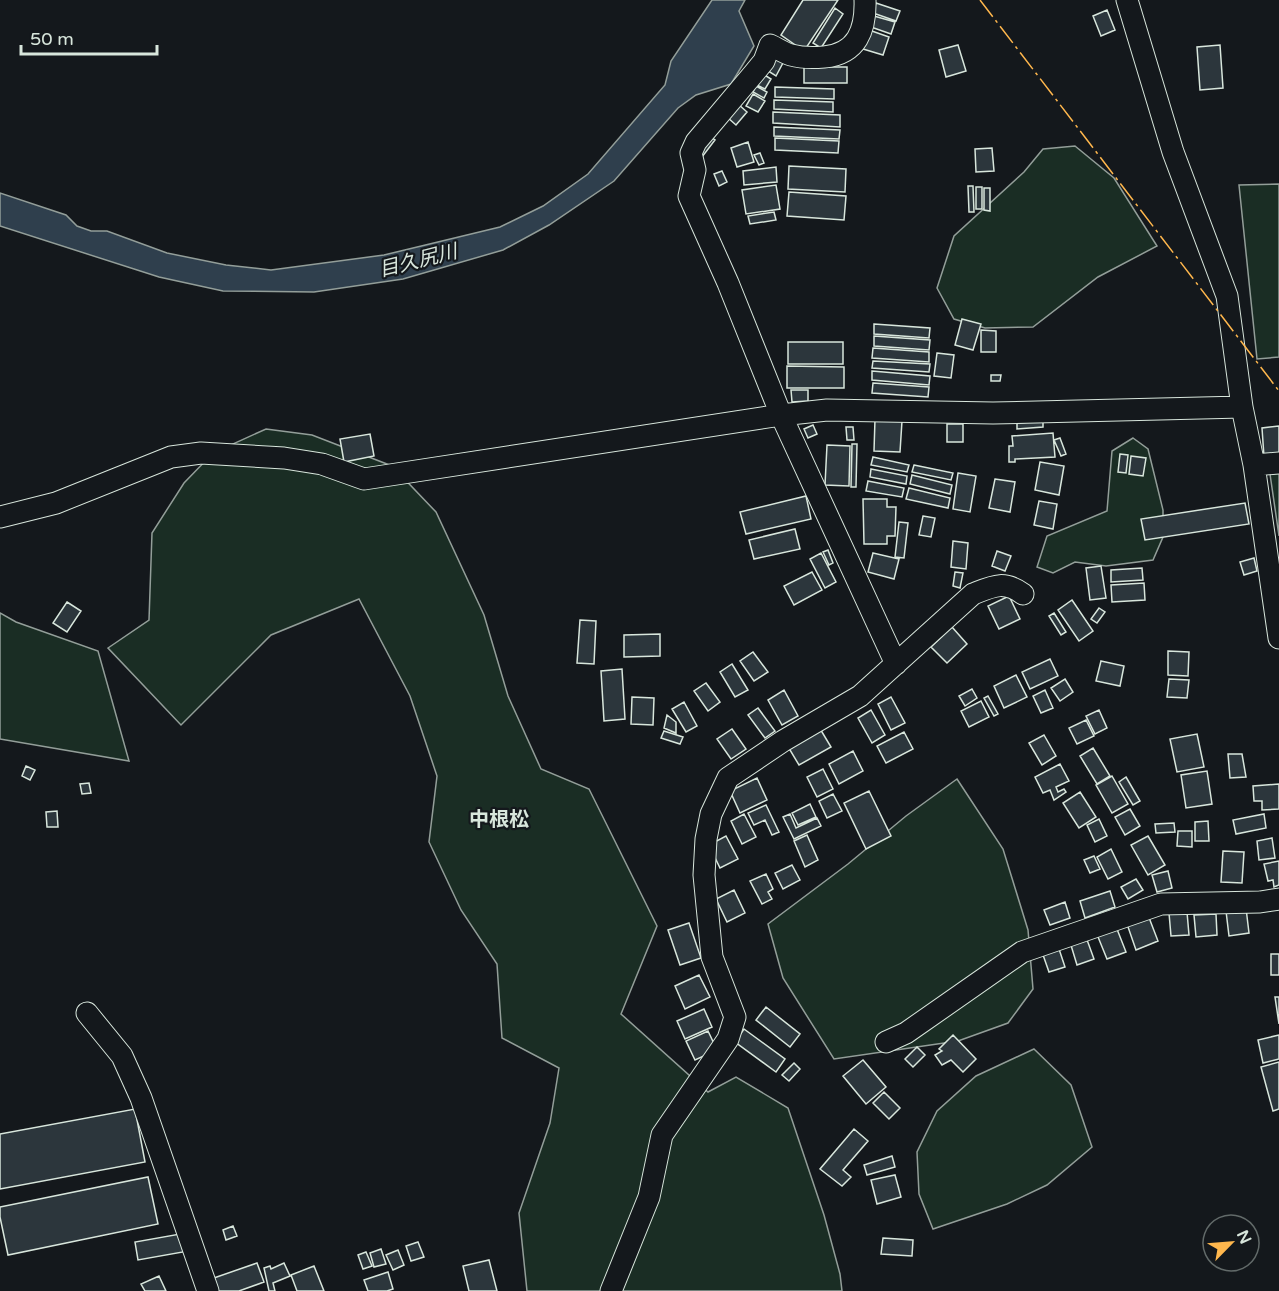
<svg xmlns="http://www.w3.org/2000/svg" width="1279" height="1291" font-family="'Varela Round','Noto Sans JP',sans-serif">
<rect width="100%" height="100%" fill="#14181c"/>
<path fill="#1a2d24" stroke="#939e99" stroke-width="1.5" d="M1075 146 1114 178 1157 246 1098 277 1033 327 985 328 954 319 937 288 954 236 1024 172 1043 149Z
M1279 184V357L1257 359 1239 185Z
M266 429 312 435 392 466 436 512 484 615 508 696 541 769 589 789 657 926 621 1014 708 1092 736 1077 788 1108 824 1215 840 1274 842 1291H527L519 1213 550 1123 559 1068 502 1038 497 964 461 910 429 842 437 776 410 696 359 599 271 635 181 725 108 648 149 620 152 533 184 483 213 453Z
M1133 438 1148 449 1163 510V537L1153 560 1106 566 1075 562 1053 573 1037 567 1047 536 1107 511 1112 451Z
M1279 473V536L1270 474Z
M0 613 16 622 98 651 129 761 0 739Z
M957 779 1003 849 1028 930 1033 989 1008 1023 958 1041 834 1059 783 978 768 924 848 864 906 816Z
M1034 1049 1071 1085 1092 1147 1047 1185 1007 1204 933 1229 919 1194 917 1152 937 1111 976 1076Z"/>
<path fill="#2f3f4d" stroke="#939e99" stroke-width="1.5" d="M712 0H745L739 11 754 46 731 84 696 95 678 108 614 181 549 225 503 250 403 279 314 292 223 291 159 277 0 226V193L66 215 77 226 91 231H107L167 253 226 265 271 270 384 255 500 227 543 206 588 174 665 85 671 61Z"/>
<path fill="#2c363c" stroke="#d8e6dc" stroke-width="1.5" d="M803 0H838L804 51 781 35Z
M876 3 900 11 896 21 873 13Z
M835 8 843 14 821 48 813 43Z
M1107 10 1115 30 1101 36 1093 16Z
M874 16 895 22 891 34 871 27Z
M869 30 889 37 883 55 863 49Z
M958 45 966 71 946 77 939 50Z
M1220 45 1223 88 1200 90 1197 47Z
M774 54 784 61 776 76 765 69Z
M804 67H847V83H804Z
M763 74 771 79 765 89 757 85Z
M756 86 767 92 764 98 753 92Z
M775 87 834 89V99L775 97Z
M753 94 765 101 758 112 746 106Z
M774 100 833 102V112L774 109Z
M738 104 747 112 736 125 727 117Z
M773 112 840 115V127L773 123Z
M774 127 840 130 839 139 774 136Z
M708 135 715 140 702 157 695 152Z
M775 138 839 141 838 153 775 150Z
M748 142 754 162 737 167 731 148Z
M992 148 994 171 976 172 975 149Z
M760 153 764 163 759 165 754 155Z
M789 166 846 169 845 192 788 189Z
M776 167 777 182 744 185 743 171Z
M722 171 727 182 719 186 714 174Z
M776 185 780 209 746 214 742 190Z
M968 186H973L974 212H969Z
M976 187H982V209H976Z
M984 188H990V211L984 210Z
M789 192 846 196 844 220 787 216Z
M774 212 776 220 750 224 748 216Z
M962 319 981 324 973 350 955 345Z
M874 324 930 328 929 338 874 334Z
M981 330 996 331V352H981Z
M874 336 930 340 929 350 874 346Z
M788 342H843V364H788Z
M873 348 929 352V362L872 358Z
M937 353 954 355 951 378 934 376Z
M873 361 930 364 929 372 872 368Z
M787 366 844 367V388H787Z
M872 371 930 376 929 385 872 380Z
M991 375H1001L1000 381H991Z
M873 383 929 387 928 397 872 393Z
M791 390H808V401L792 402Z
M875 419 902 421 900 452 874 451Z
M1043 421V427L1017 429V423Z
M947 424H963V442H947Z
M813 425 817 434 808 438 804 429Z
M1279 426V456L1264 457 1262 428Z
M846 427H853L854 440H847Z
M1053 433 1055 457 1015 459V462H1009V446H1013L1012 436Z
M370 434 374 456 344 462 340 439Z
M1060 438 1066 454 1061 456 1054 440Z
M852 444H857L856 487H851Z
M827 445 850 446 849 486 825 485Z
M1120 454 1128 455 1126 473 1118 472Z
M1131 456 1146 458 1143 476 1129 474Z
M873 457 909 465 907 472 871 465Z
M1040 462 1064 466 1059 495 1035 490Z
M914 465 953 473 951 480 912 472Z
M871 469 907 476 906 484 870 477Z
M958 473 976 476 970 512 953 509Z
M912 475 952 485 950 494 910 484Z
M995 479 1015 482 1010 512 989 508Z
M868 481 904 488 902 497 866 491Z
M909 488 950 498 948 508 906 499Z
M806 496 811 519 746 534 740 512Z
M863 499H887V507H896L895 536H887V544H864Z
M1039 501 1057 504 1053 529 1034 525Z
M1245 503 1249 524 1145 540 1141 519Z
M923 516 935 518 931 537 919 535Z
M899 522 908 523 904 558 895 557Z
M795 529 800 549 754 559 749 540Z
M953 541 968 543 966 569 951 567Z
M828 550 833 563 829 565 823 552Z
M997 551 1011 556 1005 571 992 566Z
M821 553 836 582 825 588 810 559Z
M873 553 899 559 894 579 868 572Z
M1254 558 1257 571 1244 575 1240 562Z
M1101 566 1106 598 1090 600 1086 568Z
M1142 568 1143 580 1111 582V570Z
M812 572 822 590 794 605 784 586Z
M955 572 963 573 960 588 953 586Z
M1144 583 1145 600 1112 602 1111 585Z
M1009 596 1020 619 999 629 988 606Z
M1072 600 1093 631 1079 641 1058 610Z
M67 602 81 611 67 632 53 623Z
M1099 608 1105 612 1097 623 1091 619Z
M1054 613 1066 632 1061 635 1049 616Z
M580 620 596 621 594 664 577 663Z
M952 627 967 644 947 663 931 647Z
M660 634V656L624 657V635Z
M1168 651 1189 652 1188 676 1168 675Z
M753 652 768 672 754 681 740 661Z
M1050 659 1058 676 1030 689 1022 672Z
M1101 661 1124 666 1120 686 1096 681Z
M732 664 748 690 735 697 720 672Z
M622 669 625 719 604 721 601 671Z
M1016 675 1027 697 1004 708 994 686Z
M1065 679 1073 692 1060 701 1051 688Z
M1169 679 1189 680 1187 698 1167 697Z
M706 683 720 702 708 711 694 691Z
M972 689 977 698 965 706 959 696Z
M784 690 798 716 782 725 768 700Z
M1045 690 1053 708 1041 713 1033 696Z
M988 696 998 714 994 716 984 698Z
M632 697 654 698 653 725 631 724Z
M891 697 905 723 891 730 878 704Z
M981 701 989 717 969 727 961 711Z
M684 702 697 726 686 732 672 709Z
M758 708 775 731 765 738 748 715Z
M871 710 885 735 872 743 858 718Z
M1099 710 1107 728 1095 734 1086 716Z
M667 715 676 722V733L664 728Z
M1086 720 1094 736 1077 744 1069 728Z
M819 727 831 747 799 765 787 745Z
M732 729 746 749 731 759 717 739Z
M664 731 683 737 680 744 661 738Z
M904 732 913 749 886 763 877 746Z
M1197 734 1204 767 1177 772 1170 739Z
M1044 735 1056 756 1042 765 1029 743Z
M1093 748 1110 776 1097 784 1080 756Z
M853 751 863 771 839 784 829 764Z
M1228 754H1242L1246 777 1230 778Z
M1060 764 1069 781 1056 787 1058 792 1064 789 1066 792 1054 800 1050 790 1043 793 1035 777Z
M26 766 35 770 30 780 22 776Z
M823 769 833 789 817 797 807 777Z
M1207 771 1212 804 1186 808 1181 775Z
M1112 776 1128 804 1112 813 1096 785Z
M1126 777 1140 801 1133 805 1119 782Z
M757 778 767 800 740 813 730 791Z
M89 783 91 793 82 794 80 784Z
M1279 784V809L1262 810V801H1254L1253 786Z
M869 791 891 836 866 849 844 803Z
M1080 792 1096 817 1079 828 1063 803Z
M833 794 842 811 827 818 819 801Z
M810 804 816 817 798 825 792 813Z
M766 805 779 832 772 835 765 820 754 825 748 813Z
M1130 809 1140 826 1125 835 1115 817Z
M57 811 58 827H47L46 812Z
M744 814 756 837 742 844 731 821Z
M790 814 796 828 817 818 821 826 794 839 783 817Z
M1264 814 1266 828 1236 834 1233 820Z
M1099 819 1107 836 1095 842 1087 825Z
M1208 821 1209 841H1195V822Z
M1174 823 1175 832 1156 833 1155 824Z
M1178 831H1192V847L1177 846Z
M807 835 818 860 805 867 794 841Z
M726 836 738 859 720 868 709 845Z
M1148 836 1165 865 1148 875 1131 845Z
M1272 838 1275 858 1259 860 1257 841Z
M1111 849 1122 872 1108 879 1097 857Z
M1223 851 1244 852 1242 883 1221 882Z
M1094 856 1100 869 1090 873 1084 860Z
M1279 861V885L1274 887 1273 880 1268 881 1264 864Z
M792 865 800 880 783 889 775 873Z
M1168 871 1172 888 1157 892 1152 875Z
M766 874 773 889 768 892 772 899 762 904 750 881Z
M1136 879 1143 890 1128 899 1121 887Z
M734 890 745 913 727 922 716 899Z
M1110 891 1115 907 1085 918 1080 901Z
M1065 902 1070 918 1050 925 1044 910Z
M1246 908 1249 933 1229 936 1226 911Z
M1187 912 1189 935 1171 936 1169 913Z
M1216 914 1217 935 1196 937 1194 915Z
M1148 915 1158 941 1136 950 1127 924Z
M689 923 701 958 680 965 668 930Z
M1115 924 1126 952 1107 959 1096 932Z
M1086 937 1094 959 1077 965 1070 942Z
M1058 946 1065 967 1049 972 1042 952Z
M1271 954H1279V975H1271Z
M699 975 710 997 685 1009 675 986Z
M1275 997H1279V1024Z
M766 1007 800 1034 790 1047 756 1020Z
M704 1009 712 1027 685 1039 677 1021Z
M744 1029 785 1059 776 1072 735 1042Z
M708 1031 717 1050 695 1060 686 1041Z
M953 1035 976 1059 963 1072 951 1060 942 1065 935 1055 942 1051 939 1049Z
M1279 1035V1059L1263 1063 1258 1040Z
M917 1047 925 1055 913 1067 905 1059Z
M863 1060 886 1087 866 1104 843 1076Z
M1279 1062V1109L1273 1111 1261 1067Z
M794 1063 800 1069 789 1081 782 1075Z
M884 1092 900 1108 889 1119 873 1103Z
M135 1109 145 1162 0 1189V1134Z
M854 1129 868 1141 843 1170 851 1177 842 1186 820 1169Z
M892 1156 895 1167 867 1175 864 1165Z
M895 1175 901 1197 877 1204 871 1180Z
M148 1177 158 1224 8 1255 0 1217V1207Z
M233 1226 237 1236 226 1240 223 1230Z
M180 1234 183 1252 138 1260 135 1242Z
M883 1238 913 1240 912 1256 881 1254Z
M418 1242 424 1257 411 1261 406 1246Z
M381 1249 386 1264 374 1267 370 1253Z
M398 1250 404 1265 393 1270 386 1255Z
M366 1252 372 1266 363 1269 358 1255Z
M489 1260 497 1291H469L463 1266Z
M257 1263 264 1282 239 1291H215L211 1279Z
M284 1263 290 1276 273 1283 275 1291H269L264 1268 270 1266 271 1269Z
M314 1266 324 1291H297L291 1275Z
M388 1272 393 1289 387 1291H368L364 1280Z
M159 1276 166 1291H145L141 1284Z"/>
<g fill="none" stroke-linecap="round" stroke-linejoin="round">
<defs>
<path id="minor" d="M865 0C866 30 857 54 824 57 813 58 802 58 791 55 784 53 777 48 770 45L764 61 755 72 696 142 691 153 695 170 689 196 728 283 781 415 896 664
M1127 0 1173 152 1227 296 1242 407 1254 465 1279 638
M1254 465 1279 463
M0 517 56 503 171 457 201 453 284 458 322 464 364 479 781 415 827 410 993 413 1242 407
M87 1013 122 1056 141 1098 208 1291
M886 1042 906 1033 1022 952 1161 904 1260 902 1279 899
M611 1291 649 1197 662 1135 728 1039 735 1017 712 957 704 875 706 839 711 814 728 778 783 741 860 696 973 594C993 586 1004 580 1023 594"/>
</defs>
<use href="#minor" stroke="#d8e6dc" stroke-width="23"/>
<use href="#minor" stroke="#14181c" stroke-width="21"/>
<path stroke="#ffb74d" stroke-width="1.5" stroke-dasharray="21 4.5 3 4.5" stroke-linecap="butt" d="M980 0 1279 391"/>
</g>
<g text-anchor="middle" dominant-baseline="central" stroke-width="4.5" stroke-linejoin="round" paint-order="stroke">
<g font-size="20" font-style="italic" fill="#d8e6dc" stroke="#14181c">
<text transform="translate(418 261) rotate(-14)">目久尻川</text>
</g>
<g font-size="20" font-weight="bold" fill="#d8e6dc" stroke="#14181c">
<text x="499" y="820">中根松</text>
</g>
</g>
<g transform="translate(1231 1243) rotate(65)"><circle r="28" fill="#14181c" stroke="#626a69" stroke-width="1.5"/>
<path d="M0-4.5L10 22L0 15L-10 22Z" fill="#ffb74d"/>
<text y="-9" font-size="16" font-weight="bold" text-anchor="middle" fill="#d8e6dc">N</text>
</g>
<path d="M21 45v9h136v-9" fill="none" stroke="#d8e6dc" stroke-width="3"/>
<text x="30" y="45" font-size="18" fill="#d8e6dc" stroke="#14181c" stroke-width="4.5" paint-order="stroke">50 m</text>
</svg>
